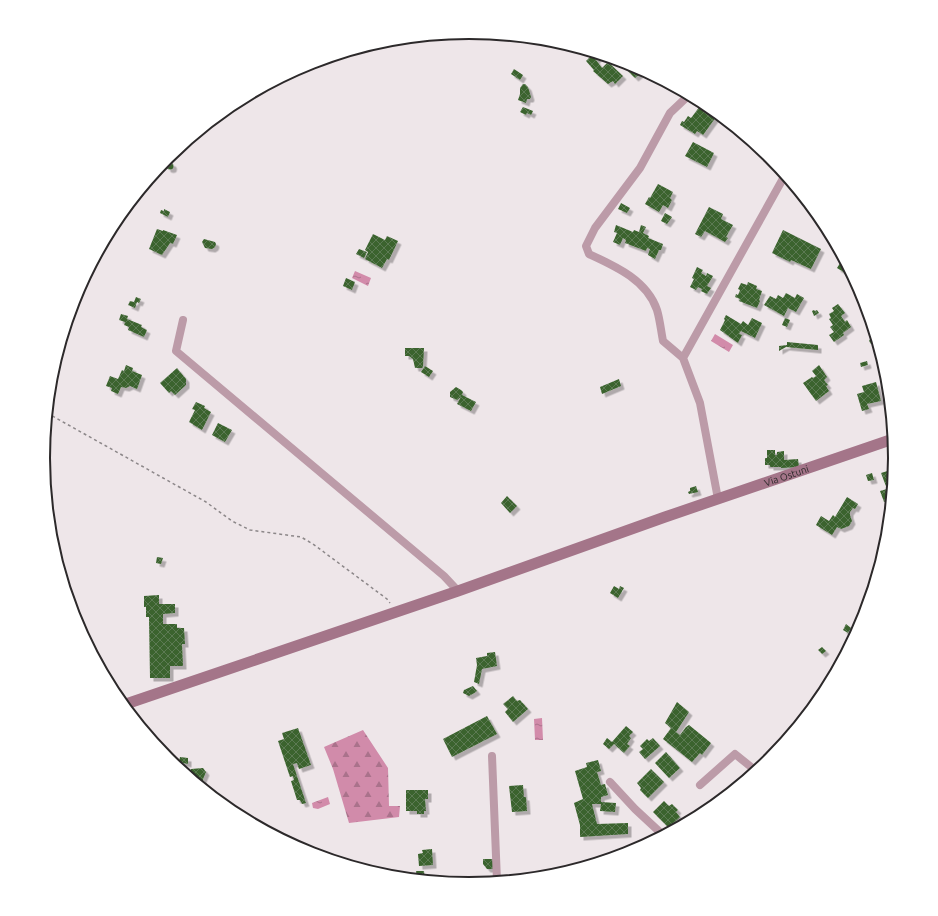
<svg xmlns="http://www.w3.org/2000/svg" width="938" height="916" font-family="Ubuntu,sans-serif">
<defs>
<pattern id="forest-firs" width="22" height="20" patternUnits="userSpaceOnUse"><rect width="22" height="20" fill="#d18baa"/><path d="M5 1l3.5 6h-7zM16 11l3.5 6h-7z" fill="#aa728b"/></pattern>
<pattern id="water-ripples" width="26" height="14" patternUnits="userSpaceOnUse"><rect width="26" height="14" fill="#d28baa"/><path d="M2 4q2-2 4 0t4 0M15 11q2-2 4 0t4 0" fill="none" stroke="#ab728b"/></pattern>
<pattern id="building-cross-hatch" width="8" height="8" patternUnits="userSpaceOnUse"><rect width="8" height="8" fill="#3a632d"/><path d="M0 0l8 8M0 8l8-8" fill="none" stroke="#5c7a52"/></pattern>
<filter id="shadow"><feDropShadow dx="3.5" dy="3.5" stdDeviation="0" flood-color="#0004"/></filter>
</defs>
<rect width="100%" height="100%" fill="#eee6e9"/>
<path fill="url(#forest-firs)" d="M363 730 388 768 389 806H400L399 817 349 823 333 769 324 747Z"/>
<path fill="url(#water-ripples)" d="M355 271 371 278 368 286 352 278Z
M715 334 733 345 729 352 711 341Z
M542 718 543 740H535L534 719Z
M328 797 330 804 318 809 313 808 312 803Z"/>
<path fill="url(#building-cross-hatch)" filter="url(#shadow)" d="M594 53 601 55 596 60 602 68 608 62 623 76 615 84 613 81 608 84 593 71 594 70 586 61Z
M630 64 640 74 635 78 625 68Z
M514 69 523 75 520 80 511 74Z
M523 84H525L528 87 531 97 530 99H527L526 103 518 100 520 94V88Z
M700 106 716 117 703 135 697 131 695 134 680 125 682 121 684 122 688 116 691 118Z
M523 107 533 111 531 115 527 113 526 115 520 112Z
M693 142 714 153 707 167 685 156Z
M166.5 166a3.5 3.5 0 1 1 7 0a3.5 3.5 0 1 1-7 0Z
M658 184 673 192 670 198 672 200 668 208 663 205 659 212 645 204 649 197 650 198Z
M621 203 630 208 627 213 618 209Z
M709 207 723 214 721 219 733 225 726 237 728 238 725 242 705 231 701 237 695 234Z
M164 209 170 212 168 217 160 213 161 210 164 211Z
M665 213 672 217 667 224 661 221Z
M616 225 633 232 634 230 639 232 641 225 646 227 643 233 649 236 648 238 663 244 661 250H659L655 259 648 255 650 249 647 248 646 251 625 243 626 240 623 238 620 245 613 242 617 233 614 232Z
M157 229 163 231V230L177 235 173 244 170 243 162 255 149 249Z
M783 230 821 249 811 269 791 260 790 262 772 253Z
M373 234 385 240 387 236 398 241 389 260 387 259 382 268 365 259 368 252 365 250Z
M204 239 215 242 216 244 215 247 212 249 205 248 202 242Z
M359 249 367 252 364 258 356 254Z
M843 258 851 274 850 276 837 268Z
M697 267 703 270 701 273 706 276 707 273 713 276 707 286 711 288 707 294 701 291 702 289 698 287 696 290 690 287 694 279 692 278Z
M346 278 355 282 352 290 343 286Z
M748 282 757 286 756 289 762 291 759 300 760 301 757 308 739 301 740 299 735 297 736 294 738 295 740 290 738 289 741 283 747 285Z
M786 293 795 298 797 294 804 298 796 312 788 308 784 316 764 305 770 296 776 299 778 295 783 298Z
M136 297 141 299 139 303 137 302 135 308 128 305 130 301 134 302Z
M838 304 845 313 841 316 845 322 847 320 851 327 843 333 844 335 834 342 829 335 834 332 830 327 833 325 829 319 831 318 829 314 834 311 832 308Z
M814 310 815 311 817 310 819 313 814 316 812 311Z
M121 314 128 316 127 319 142 325 141 327 147 330 144 337 128 330 129 327 124 325 125 322 119 320Z
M726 315 741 324 743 321 748 325 752 318 762 323 755 338 741 331 739 334 742 335 738 343 720 330 725 320 724 319Z
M785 318 790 320 787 327 782 325Z
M873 334H875V341L871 344 869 341Z
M787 342 818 345V350L786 347 779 351V346L787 345Z
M405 348H424L423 367 422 368H415L413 359 409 356H405Z
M867 361 868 365 861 367 860 363Z
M126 365 133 368 132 371 142 375 137 389 130 386 126 388 121 387 118 394 111 391 112 388 106 386 110 376 118 379 122 370 124 371Z
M819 365 827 377 824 380 828 385 826 386 829 391 816 401 803 383 812 377 813 378 816 376 812 371Z
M425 366 433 371 429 377 421 372Z
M177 368 186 379V385L175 395 171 391 169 393 160 383Z
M619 379 621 386 602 394 600 387Z
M876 382 881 401 867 404 869 409 862 411 857 394 864 392 862 386Z
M456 387 461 390 463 392 462 395 476 402 471 411 457 404 461 397 457 400 450 397V392Z
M196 402 205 406 204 408 211 412 202 430 189 422 195 410 192 409Z
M218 423 232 430 225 442 212 435Z
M767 450H775V455H777V452L784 451V460L798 459 799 467 781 468V467H770V465H765V458H767Z
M894 469 891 497H889L890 499 884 502 880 491 887 489 881 473Z
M872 473 874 480 868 481 866 475Z
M696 486 698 492 689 494 688 492 690 491V488Z
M507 496 517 506 510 513 501 503Z
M847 497 858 504 855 509 853 508 850 512V515L852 521 849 526 841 529 837 527 832 535 816 525 821 516 829 521 833 515 835 517Z
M157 557 163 558 161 564 156 563Z
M614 586 619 589 620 586 624 588 618 598 610 593Z
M159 595V604H175V613L163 614V624H177V628H184L185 644H182L183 666H170V678H150L149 617H146V607H144V596Z
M846 624 851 628 848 633 843 630Z
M822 647 826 651 822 654 818 650Z
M495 652 497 666 482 669 479 684 474 682 477 665 476 658 487 656V653Z
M473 686 477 691 476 692 469 696 463 693 464 690Z
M513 696 517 701 520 700 528 709 513 722 505 712 508 709 503 704Z
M677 702 689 712 676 732 680 735 686 727 689 725 711 743 702 755 700 753 692 762 663 739 671 728 665 723Z
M487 716 497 734 452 757 443 739Z
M626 726 633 732 629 736 631 738 627 744 630 746 624 753 614 744 609 749 603 744 607 738 612 742Z
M298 728 311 765 299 769 297 763 293 764 306 803 302 804 300 800H297L291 781 294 780 293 776 290 777 278 741 284 739 282 733Z
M653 738 660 746 645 759 639 752 643 749 640 746 647 739 649 741Z
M666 752 680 768 669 778 655 763Z
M180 757 188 758V764L179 762Z
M598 760 601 771 597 772 601 785 605 784 608 795 601 797V802L616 803 615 812 600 811 601 804H592L597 824 628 823V834L580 837V825L574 803 583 799 575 771 587 767 586 763Z
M203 768 206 772 203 779 204 785H199L188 776 190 775 191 769Z
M651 769 664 782 648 798 640 790 641 788 637 783Z
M523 785 524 797H526L527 811 512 812 509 786Z
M725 789 731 791 723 798V793Z
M406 790H428V799H425L426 811H424V814H417V811H406Z
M664 801 669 806 672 804 678 810 676 812 680 817 669 828 653 812Z
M432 849 433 865 419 866 418 854 423 853 422 850Z
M483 859H493V869H487L483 864Z
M416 871H424L425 880 401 877V875L416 874Z
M446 876H452V878L466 877V884L446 882Z"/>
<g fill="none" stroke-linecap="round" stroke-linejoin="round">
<path stroke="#8c8789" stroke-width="1.5" stroke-dasharray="3 3" stroke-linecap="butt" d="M47 413 206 502 232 521 250 530 301 537 313 544 387 599 390 603"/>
<path stroke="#bc9ba8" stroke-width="8" d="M689 95 670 113 640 168 595 228 586 246 589 254C615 266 647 280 657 310 660 320 661 331 663 341L683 358 700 403 718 499
M183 320 176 351 444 576 458 591
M683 358 785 175
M492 756 497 881
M610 782 635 809 663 835
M700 785 735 754 756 771"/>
<path stroke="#a47589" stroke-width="11" id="s1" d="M123 705 458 591 665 517 893 439"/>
</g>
<g text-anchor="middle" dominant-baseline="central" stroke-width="4" stroke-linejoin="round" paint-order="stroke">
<g font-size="10" fill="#2c292a" stroke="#fff">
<text stroke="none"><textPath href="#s1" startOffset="702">Via Ostuni</textPath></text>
</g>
</g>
<path d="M0 0H938V916H0ZM50 458a419 419 0 1 1 838 0a419 419 0 1 1-838 0Z" fill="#fff" fill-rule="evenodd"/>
<path fill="none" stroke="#2c292a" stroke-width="2" d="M50 458a419 419 0 1 1 838 0a419 419 0 1 1-838 0Z"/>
</svg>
